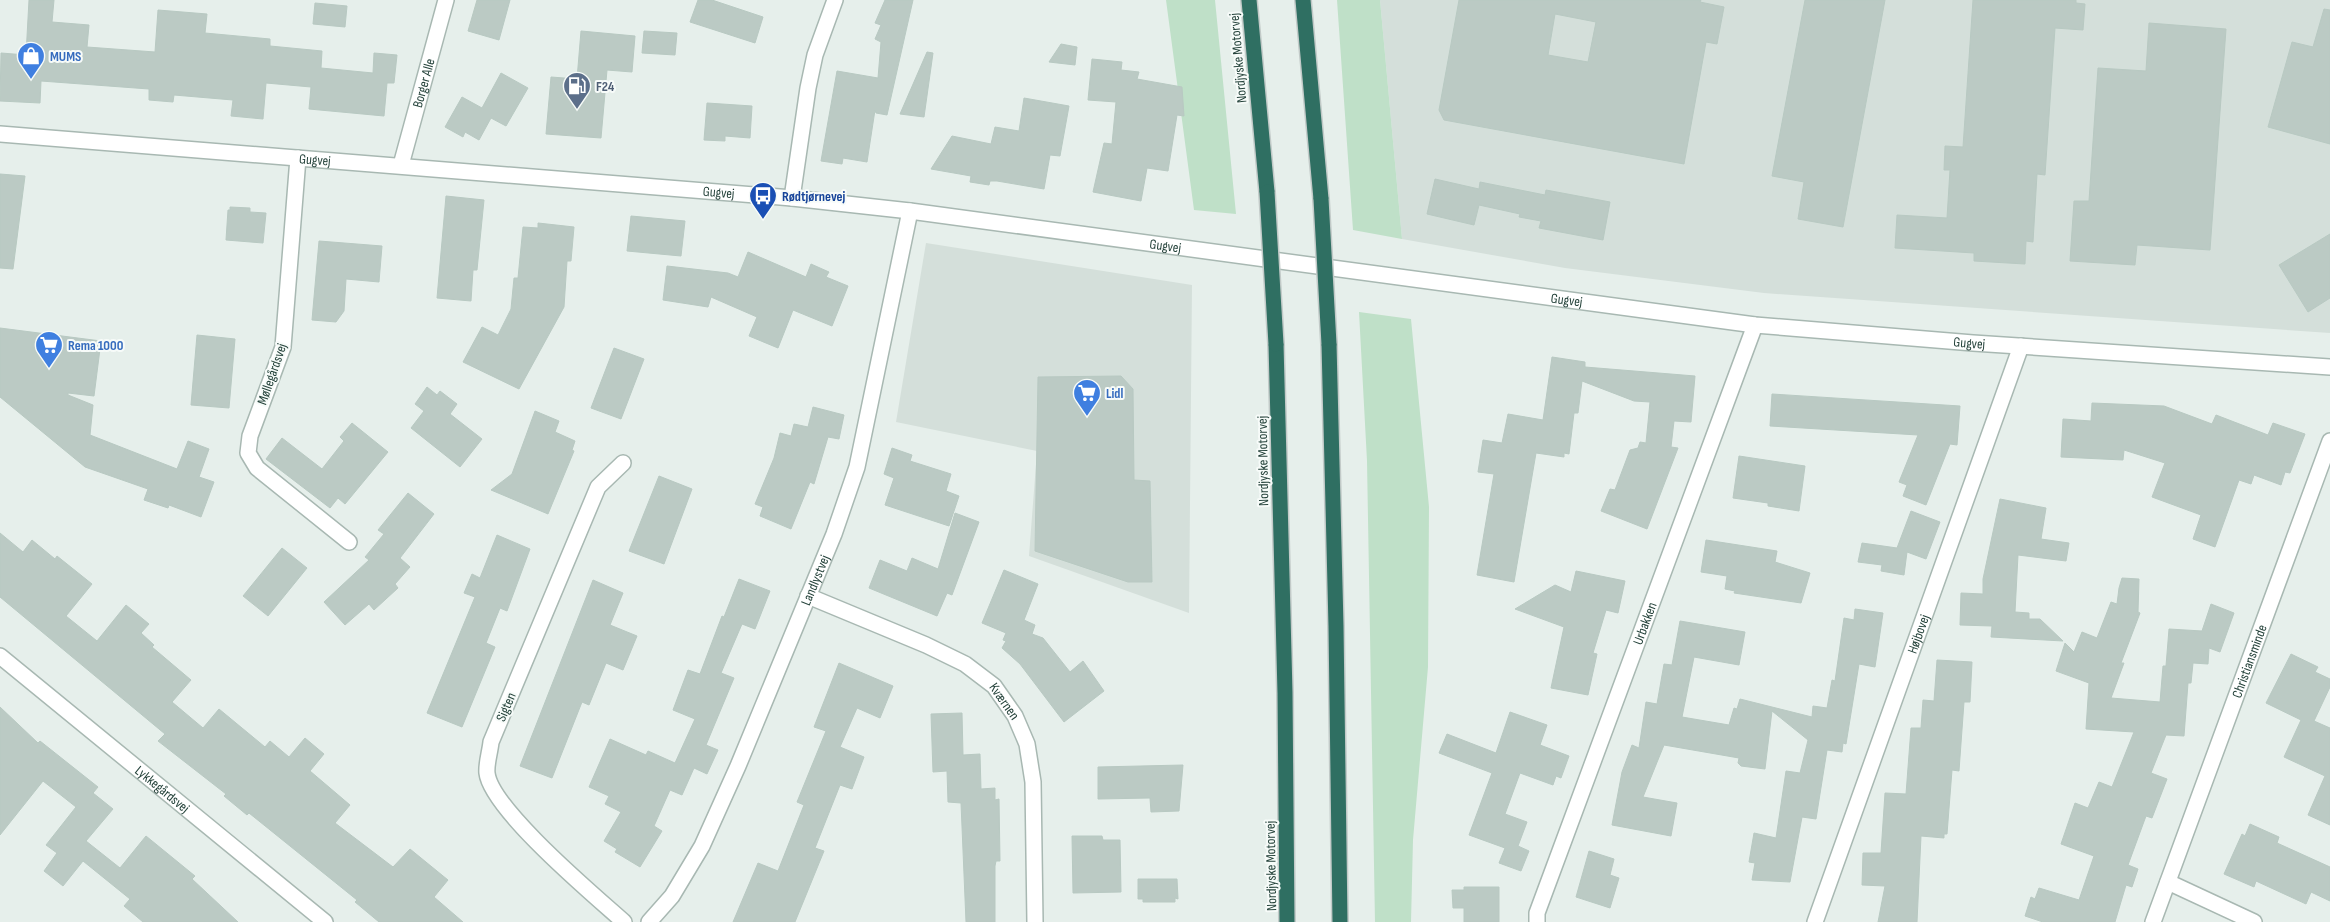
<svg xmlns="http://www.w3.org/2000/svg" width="2330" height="922" font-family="'Sofia Sans Condensed',sans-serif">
<rect width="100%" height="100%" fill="#e6efeb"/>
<path fill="#d4dfda" d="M1380 0H2330V333L1764 293 1565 268 1402 239Z
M926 243 1192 285 1189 613 1029 556 1037 451 896 422Z"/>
<path fill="#bfe0c8" d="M1166 0H1215L1236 214 1194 210Z
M1337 0H1380L1402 239 1353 230Z
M1359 312 1411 319 1429 507 1428 667 1413 840 1411 922H1375L1367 461Z"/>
<path fill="#bbcac4" stroke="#b8c9c2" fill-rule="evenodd" d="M29 0H54L52 22 89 25 87 47 155 52 158 10 207 14 205 33 270 39V46L322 51 321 68 373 73 374 53 397 55 394 83H387L384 116 309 109 311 87 266 83 263 119 231 116 233 100 174 95 173 102 149 100V89L41 81 40 103 0 101 1 53 26 55Z
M477 0H510L499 40 468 31Z
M698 0H712L763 17 755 43 690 22Z
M885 0H913L887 115 876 113 875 110 867 162 843 158 842 164 821 161 837 71 878 78 881 42 875 39 881 25 875 23Z
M1459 0H1701L1700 2 1724 7 1717 44 1706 42 1684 164 1444 120 1439 110ZM1555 14 1596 22 1588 62 1548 55Z
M1805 0H1885L1843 227 1798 219 1804 182 1772 176Z
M1973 0H2076V3L2085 4 2083 30 2055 28 2045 175 2037 174 2033 242 2026 241 2025 264 1974 261V253L1895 248 1897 215 1947 218 1950 170H1944L1945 146 1963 147Z
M315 3 347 6 345 27 313 24Z
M2324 9 2330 10V144L2268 127 2292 42 2313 47Z
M2149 23 2226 29 2210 250 2137 245 2135 265 2070 261 2074 201H2089L2098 68 2146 71Z
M581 31 635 36 632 72 607 70 601 138 546 134 551 77 577 79Z
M644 31 677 33 675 55 642 53Z
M1061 44 1077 47 1075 65 1049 62Z
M927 52 933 53 924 117 900 114Z
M1092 59 1122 62 1121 70 1139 72 1137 79 1182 87 1184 116 1177 115 1168 171 1147 168 1141 201 1093 192 1104 143 1112 144 1116 102 1088 100Z
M501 73 528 88 506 126 491 118 479 140 465 132 463 137 445 127 462 97 482 108Z
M1024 98 1069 106 1060 156 1050 155 1044 189 997 181H990L989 185 970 182 971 176 931 169 952 136 991 144 995 127 1019 131Z
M707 103 752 106 750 138 725 136V141L704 140Z
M0 174 25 176 13 269 0 268Z
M1435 179 1479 189 1480 182 1545 195 1546 190 1610 202 1603 240 1539 228 1541 221 1519 217 1520 214 1479 205 1474 225 1427 214Z
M446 196 484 200 477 270H473L471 301 437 298Z
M230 207 250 208V212L266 213 263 243 226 240 228 210H230Z
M631 216 685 221 681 256 627 251Z
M538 223 574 227 571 261H567L564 307 519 389 463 362 482 327 498 335 511 309 514 278H518L523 227 538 228Z
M2330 234V298L2308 312 2279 265Z
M319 241 382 246 379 282 346 279 344 311 336 322 312 320Z
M748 252 806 277 811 264 829 272 826 277 848 286 832 326 793 310 778 348 749 336 757 317 711 297 708 307 663 300 667 266 728 273 738 277Z
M0 328 101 341 94 396 68 393V395L93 405 90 435 177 469 188 441 209 449 199 477 214 482 201 517 169 505 168 508 144 500 148 489 85 467 0 397Z
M197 335 235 339 229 408 191 405Z
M614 348 644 359 621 419 591 408Z
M1552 357 1585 362V367L1695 376 1691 422 1674 421 1671 447 1678 448 1647 529 1601 511 1610 489 1615 490 1630 450 1638 448 1640 442 1646 443 1650 402 1634 401 1582 381 1578 413H1574L1569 454 1564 453V457L1536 453 1514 582 1477 575 1494 474 1478 472 1483 440 1502 443 1508 414 1543 420Z
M1121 376 1133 389 1134 480 1150 481 1152 582H1128L1035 551 1038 377Z
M427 387 437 395 440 391 457 404 450 414 482 439 460 467 411 428 424 411 415 404Z
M1772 394 1960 406 1957 445 1950 444 1926 505 1903 496 1907 485 1899 482 1918 435 1770 426Z
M2092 403 2164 406 2212 424 2216 415 2268 435 2273 423 2305 434 2290 473 2285 472 2281 485 2254 475 2251 484 2239 480 2215 547 2193 539 2201 515 2152 497 2165 463 2124 450 2123 460 2061 457 2063 419 2091 421Z
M813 407 844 415 839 439 828 437 814 484 810 482 791 529 760 516 763 507 755 504 774 458 780 433 791 436 794 424 808 427Z
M535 411 559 421 555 432 575 441 572 450 574 451 548 514 491 490 512 474Z
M352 423 388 452 345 504 338 498 330 508 266 459 282 438 322 469 344 441 340 437Z
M892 448 912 455 910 461 951 474 946 491 959 496 949 526 885 505 894 478 884 474Z
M1739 456 1805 466 1799 511 1768 506V503L1733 498Z
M659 476 692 489 664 564 629 551Z
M408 493 434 514 400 558 410 567 395 584 398 588 374 610 369 604 345 625 324 602 369 560 365 557 384 534 378 530Z
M2000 499 2046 508 2041 539 2069 543 2066 561 2018 555 2015 612 2029 613V619H2040L2063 641 1991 637 1992 626 1960 625 1961 593 1983 594V579Z
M1911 511 1940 522 1926 559 1907 552 1904 575 1881 571 1882 565 1858 562 1862 543 1897 548Z
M955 513 979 522 952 595 947 593 937 616 869 588 880 560 907 571 912 558 938 569Z
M0 533 23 552 32 540 55 559 57 556 92 584 66 616 97 641 126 605 149 624 141 633 154 645 152 647 191 680 172 702 203 728 219 709 265 747 270 741 289 757 305 738 324 754 310 771 350 805 335 823 393 867 410 849 448 880 434 897 463 922H379L355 902 357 900 249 813 247 815 224 796 226 794 158 741 165 734 0 597Z
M497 535 530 549 507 611 500 608 486 643 495 647 462 727 427 713 475 597 464 593 472 574 480 578Z
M1706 540 1777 551 1775 562 1810 573 1801 603 1734 593 1735 591 1725 589 1727 576 1701 572Z
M282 548 307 568 268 616 243 596Z
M1004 570 1038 584 1024 620 1035 625 1032 634 1043 638 1070 672 1083 661 1104 691 1064 722 1020 664 1002 648 1006 641 1003 640 1006 633 982 623Z
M1576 571 1625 581 1618 613 1606 610 1593 653 1597 654 1588 695 1551 688 1564 627 1515 609 1555 585 1571 592Z
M2122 578 2139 579 2138 612 2140 613 2121 663H2124L2111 698 2160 702 2163 666H2166L2169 629 2202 631 2211 604 2234 613 2220 652 2209 648 2208 664 2193 663 2191 683H2188L2184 736 2166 735 2151 773 2167 779 2152 818 2146 816 2128 865 2138 869 2132 887 2126 885 2115 922H2043L2025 916 2031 897 2035 899 2039 888 2079 900 2094 856 2061 844 2075 803 2088 808 2099 782 2112 787 2134 732 2086 729 2089 683 2056 671 2065 643 2074 652 2082 632 2097 638 2111 602 2117 604 2119 588Z
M739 579 770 591 755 629 742 624 721 673 734 678 706 745 718 750 707 774 694 768 682 795 670 790 654 826 662 831 640 867 615 852 617 849 604 841 621 812 605 804 609 796 589 787 610 739 646 755 648 751 675 763 695 719 673 710 688 670 700 674 722 616 724 617Z
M593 580 623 593 610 625 637 636 623 670 606 663 589 705 582 702 552 778 520 766Z
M1855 609 1883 613 1875 667 1859 664 1846 744 1843 743 1842 752 1827 750 1816 819 1802 817 1790 882 1752 880 1755 863 1749 862 1754 833 1776 838 1786 771 1800 773 1808 740 1772 711 1765 769 1741 766 1738 763 1739 758 1664 745 1643 797 1677 803 1671 836 1612 825 1622 772 1632 745 1639 748 1646 702 1657 704 1664 664 1672 665 1680 621 1745 632 1739 665 1694 657 1682 717 1729 725 1734 708 1737 709 1740 699 1812 717 1813 706 1827 708 1832 680 1835 681 1844 618 1854 620Z
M2291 654 2318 667 2315 672 2330 679V687L2314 721 2330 728V825L2308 815 2325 776 2284 757 2301 720 2266 703Z
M1937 660 1972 662 1970 702H1964L1959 771 1952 770 1947 834H1944V838L1921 836 1917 922H1878L1885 886 1862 885 1863 853H1881L1885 793 1906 794 1911 728H1921L1923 700 1934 701Z
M839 663 893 686 880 718 857 708 840 747 864 757 852 789 840 785 815 848 824 851 795 922H733L758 863 778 871 804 805 797 802 826 731 814 727Z
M0 707 38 743 40 741 98 787 93 793 113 809 86 841 120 868 146 836 195 876 192 879 238 922H143L124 906 130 899 83 861 63 886 44 871 57 853 46 845 76 807 43 781 0 835Z
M1510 712 1547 725 1540 745 1569 756 1561 778 1556 776 1553 785 1520 773 1505 814 1527 822 1518 846 1529 851 1521 871 1499 863 1505 848 1469 835 1492 773 1439 753 1447 734 1496 753Z
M962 713 963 755 980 754 981 789 995 788V800L999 799 1000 861H996L995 866V922H966L961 803 948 802 947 771 933 772 931 714Z
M1183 765 1179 811 1151 812 1150 798 1098 799V767Z
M2250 824 2279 837 2277 843 2330 867V901L2311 892 2306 904 2256 881 2254 887 2224 874 2242 834 2245 836Z
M1072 836H1102L1103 840H1120L1121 892 1073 893Z
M1589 851 1614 859 1610 875 1619 878 1610 908 1576 897Z
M1138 879H1177L1178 899 1175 898V902H1143V899H1138Z
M1464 887H1499V922H1464V908H1453L1452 890H1464Z"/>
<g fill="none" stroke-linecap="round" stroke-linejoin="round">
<defs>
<g id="minor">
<path d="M298 158 283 347 250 436 248 453 257 468 349 542"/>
<path id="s1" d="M401 165 446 0"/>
<path d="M792 198 808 88 815 55 835 0"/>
<path d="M623 463 598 487 491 742C490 752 486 764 487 773 491 809 595 896 624 922"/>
<path id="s2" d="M808 596 926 645 965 664 994 686 1015 716 1027 744 1033 782 1035 922"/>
<path id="s3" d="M0 656 325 922"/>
<path d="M2168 882 2254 922"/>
<path id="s4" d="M1537 922V913L1755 325"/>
<path id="s5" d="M1815 922 2021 346"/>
<path id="s6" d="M2153 922 2330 441"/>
</g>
<g id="tertiary">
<path id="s7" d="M0 134 792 198 910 211 1755 325 1973 343 2330 367"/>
<path id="s8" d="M649 922 672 896 702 846 738 766 834 534 857 467 910 211"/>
</g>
<path id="motorway" d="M1249 0 1267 192
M1303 0 1321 199
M1276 344 1285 693 1287 922
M1329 344 1336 626 1340 922"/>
</defs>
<use href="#minor" stroke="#a8b8b2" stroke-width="18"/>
<use href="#tertiary" stroke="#a8b8b2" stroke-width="18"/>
<use href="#motorway" stroke="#c2cac8" stroke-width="18"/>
<use href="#minor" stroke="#fff" stroke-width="15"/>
<use href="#tertiary" stroke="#fff" stroke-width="15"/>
<use href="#motorway" stroke="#2f6f62" stroke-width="15"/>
<defs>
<path id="motorway-bridge" d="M1267 192 1276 344
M1321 199 1329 344"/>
</defs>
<use href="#motorway-bridge" stroke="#c2cac8" stroke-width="18" stroke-linecap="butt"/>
<use href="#motorway-bridge" stroke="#2f6f62" stroke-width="15"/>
</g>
<defs>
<symbol id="shop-pin" viewBox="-11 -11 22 30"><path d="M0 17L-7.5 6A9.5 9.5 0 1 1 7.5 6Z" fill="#3f7fe0" stroke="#f7fbf9"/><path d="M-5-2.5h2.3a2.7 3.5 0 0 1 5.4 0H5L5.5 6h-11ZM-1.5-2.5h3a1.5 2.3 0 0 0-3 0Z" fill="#fff"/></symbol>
<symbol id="fuel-pin" viewBox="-11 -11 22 30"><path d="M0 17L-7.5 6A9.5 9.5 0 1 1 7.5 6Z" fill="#5c6f8a" stroke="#f7fbf9"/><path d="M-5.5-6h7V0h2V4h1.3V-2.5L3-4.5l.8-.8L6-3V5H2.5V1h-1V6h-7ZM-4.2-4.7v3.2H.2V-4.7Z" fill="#fff"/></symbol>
<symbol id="bus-pin" viewBox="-11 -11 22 30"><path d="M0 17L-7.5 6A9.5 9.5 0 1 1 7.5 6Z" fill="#1a4fb4" stroke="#f7fbf9"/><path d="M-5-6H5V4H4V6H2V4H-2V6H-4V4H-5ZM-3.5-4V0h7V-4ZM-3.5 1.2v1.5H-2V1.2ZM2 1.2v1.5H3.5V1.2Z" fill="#fff"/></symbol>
<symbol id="supermarket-pin" viewBox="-11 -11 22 30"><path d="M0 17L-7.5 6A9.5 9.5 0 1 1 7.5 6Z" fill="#3f7fe0" stroke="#f7fbf9"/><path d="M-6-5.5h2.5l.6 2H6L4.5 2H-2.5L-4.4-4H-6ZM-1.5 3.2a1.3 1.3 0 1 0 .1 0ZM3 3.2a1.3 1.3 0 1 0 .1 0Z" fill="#fff"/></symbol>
</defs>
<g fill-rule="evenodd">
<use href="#shop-pin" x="15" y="40" width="32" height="43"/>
<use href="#fuel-pin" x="561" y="70" width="32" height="43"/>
<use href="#bus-pin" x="747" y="180" width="32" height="43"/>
<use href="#supermarket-pin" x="33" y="329" width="32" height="43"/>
<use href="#supermarket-pin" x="1071" y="377" width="32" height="43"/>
</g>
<g text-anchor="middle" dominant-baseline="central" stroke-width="4" stroke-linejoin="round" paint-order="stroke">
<g font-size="14" font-weight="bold" fill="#366cbe" stroke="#f7fbf9" text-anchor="start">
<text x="50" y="56">MUMS</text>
<text x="68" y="345">Rema 1000</text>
<text x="1106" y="393">Lidl</text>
</g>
<g font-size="14" fill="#24423a" stroke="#f7fbf9">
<text transform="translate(1238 58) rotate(-95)">Nordjyske Motorvej</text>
<text stroke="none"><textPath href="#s1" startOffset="85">Borger Alle</textPath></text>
<text stroke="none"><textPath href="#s7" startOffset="316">Gugvej</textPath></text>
<text stroke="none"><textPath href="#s7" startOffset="721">Gugvej</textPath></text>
<text stroke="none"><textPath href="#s7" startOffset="1171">Gugvej</textPath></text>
<text stroke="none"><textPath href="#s7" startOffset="1576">Gugvej</textPath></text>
<text stroke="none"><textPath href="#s7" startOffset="1981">Gugvej</textPath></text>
<text transform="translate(272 374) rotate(-71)">Møllegårdsvej</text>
<text transform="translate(1263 461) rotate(-91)">Nordjyske Motorvej</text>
<text stroke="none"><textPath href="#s8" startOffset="382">Landlystvej</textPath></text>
<text stroke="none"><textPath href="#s4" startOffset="318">Urbakken</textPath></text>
<text stroke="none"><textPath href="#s5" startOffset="306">Højbovej</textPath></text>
<text stroke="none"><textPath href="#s6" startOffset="278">Christiansminde</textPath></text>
<text stroke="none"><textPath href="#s2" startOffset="226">Kværnen</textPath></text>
<text transform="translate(506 707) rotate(-67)">Sigten</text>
<text stroke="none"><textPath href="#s3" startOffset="210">Lykkegårdsvej</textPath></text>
<text transform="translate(1271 866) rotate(-91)">Nordjyske Motorvej</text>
</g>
<g font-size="14" font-weight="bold" fill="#4e5e75" stroke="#f7fbf9" text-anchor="start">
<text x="596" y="86">F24</text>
</g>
<g font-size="14" font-weight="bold" fill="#164399" stroke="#f7fbf9" text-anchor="start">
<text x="782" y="196">Rødtjørnevej</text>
</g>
</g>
</svg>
